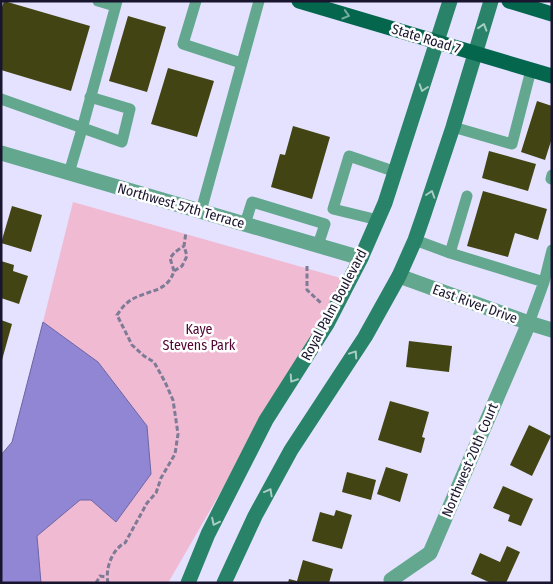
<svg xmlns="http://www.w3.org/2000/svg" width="553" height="584" font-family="'Fira Sans Condensed',sans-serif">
<rect width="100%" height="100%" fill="#e4e2fe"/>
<path fill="#f0bad3" d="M73 202 344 279 168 583H41L37 536 80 500H91L116 522 151 474 147 426 98 362 43 322Z"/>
<path fill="#9186d3" stroke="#6d64a2" d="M43 322 98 362 147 426 151 474 116 522 91 500H80L37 536 41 583H1V455L12 442Z"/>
<path fill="#434413" d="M4 1 90 26 71 91 1 70V10Z
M128 16 166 27 147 92 109 81Z
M168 68 214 81 197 137 151 124Z
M537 101 552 106V138L545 160 521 152Z
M293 126 330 137 312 199 271 187 280 154 285 155Z
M489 151 536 164 528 191 482 178Z
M483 191 547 209 538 240 515 233 508 257 467 246Z
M12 206 42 215 31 252 1 243Z
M1 261 14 265 13 271 28 276 19 304 1 298Z
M1 320 12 324 2 360H1Z
M409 341 452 346 449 372 406 367Z
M390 401 429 412 422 437 425 438 421 453 378 440Z
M529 425 551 436 532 476 510 465Z
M386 467 408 474 400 502 377 494Z
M347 472 376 480 371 500 342 492Z
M503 486 533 499 521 526 508 521 510 515 493 508Z
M336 510 352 515 342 549 312 541 320 512 334 516Z
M507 546 520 552 506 583H491L471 574 480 553 500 562Z
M303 560 333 569 329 583H288L289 579 297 581Z"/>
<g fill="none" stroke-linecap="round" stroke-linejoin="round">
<path stroke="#7e7b96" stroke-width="3" stroke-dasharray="5 2.5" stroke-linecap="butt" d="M307 266V290L321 303
M174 271 170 258 175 252 184 246
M96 583 100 576 106 577
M108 583C105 569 112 549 125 543L147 503 156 493 161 478 175 454 178 434 173 400 165 382 154 362 144 356 132 345 117 315C120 311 123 306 127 303 143 289 167 295 174 271L182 266 187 256 184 246 186 232"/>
<path stroke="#63a78f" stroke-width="11" d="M98 1 115 6
M196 1 183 44 241 63
M1 99 122 142 130 109 90 97
M453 127 512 144 531 70
M69 173 82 129 117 1
M551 179 552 175
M201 211 259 1
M378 220 333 209 349 156 396 172
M245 224 252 202 325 224 318 245
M415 240 450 253 544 282 529 323
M450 253 467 196
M544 282 552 250"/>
<path stroke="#63a78f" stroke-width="15" d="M1 153 361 258
M399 276 529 323 552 330
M391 580 430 553 529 323"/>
<path stroke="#288368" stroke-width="15" d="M188 583 208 534 266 420 327 324 361 258 385 203 450 1
M224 583 255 516 291 450 365 337 399 276 415 240 424 214 453 127 491 1"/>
<path stroke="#05664e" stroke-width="15" d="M299 1 552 76
M509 1 552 14"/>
</g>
<defs><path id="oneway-chevron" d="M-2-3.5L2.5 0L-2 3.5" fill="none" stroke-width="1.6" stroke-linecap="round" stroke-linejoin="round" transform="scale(1.25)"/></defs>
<use stroke="#76ab9e" href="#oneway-chevron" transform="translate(346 15) rotate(16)"/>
<g stroke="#a9cdc3">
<use href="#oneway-chevron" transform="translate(483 27) rotate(-73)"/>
<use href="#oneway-chevron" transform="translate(423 88) rotate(108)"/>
<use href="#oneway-chevron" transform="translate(431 194) rotate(-72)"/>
<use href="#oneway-chevron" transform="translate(354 354) rotate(-56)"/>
<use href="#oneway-chevron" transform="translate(293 379) rotate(123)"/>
<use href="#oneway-chevron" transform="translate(269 492) rotate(-61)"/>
<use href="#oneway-chevron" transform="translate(215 522) rotate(116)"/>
</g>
<g text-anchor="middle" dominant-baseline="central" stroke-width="5" stroke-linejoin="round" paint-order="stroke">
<g font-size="14" fill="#19152e" stroke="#fff">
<text transform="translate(426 39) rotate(17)">State Road 7</text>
<text transform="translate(181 206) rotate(16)">Northwest 57th Terrace</text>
<text transform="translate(475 304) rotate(20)">East River Drive</text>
<text transform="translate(334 305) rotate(-62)">Royal Palm Boulevard</text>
<text transform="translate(470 460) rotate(-67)">Northwest 20th Court</text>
</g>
<g font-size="14" fill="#510534" stroke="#fff">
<text x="199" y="329">Kaye<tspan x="199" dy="16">Stevens Park</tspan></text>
</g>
</g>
<rect width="553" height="584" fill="none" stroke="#19152e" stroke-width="5"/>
</svg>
